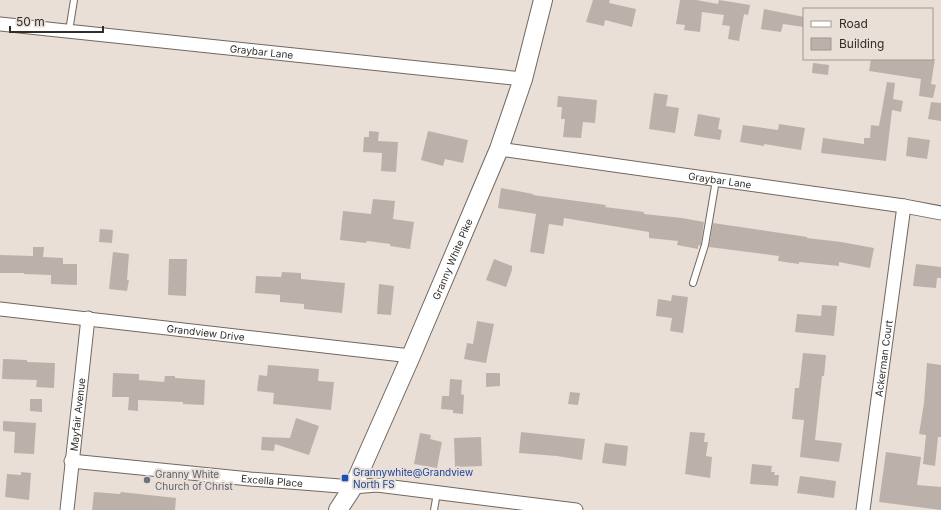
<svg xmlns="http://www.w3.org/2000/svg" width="941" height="510" font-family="Inter,sans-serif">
<rect width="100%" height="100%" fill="#eadfd7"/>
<path fill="#bcb0ab" d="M593 0H610L609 3 636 9 632 27 605 20 604 26 586 22Z
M680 0H696L718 4 719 0 750 5 748 15 744 14 739 41 728 39 730 26 722 25 724 15 702 12 700 32 684 30 685 25 676 24Z
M764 9 804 17V27L783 24 781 32 761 29Z
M871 59H935L931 84 936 85 933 98 919 96 921 79 869 71Z
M813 63 829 65 828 75 812 73Z
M887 82 895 83 893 99 903 101 901 112 892 110 886 161 821 153 823 138 864 144V138H870L871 125 879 126Z
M654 93 668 95 666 106 679 108 675 133 649 129Z
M558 96 597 100 595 123 583 122 581 138 563 137 565 119H561L562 107H557Z
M931 102 941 103V121L928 119Z
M698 114 720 118 718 129 722 130 720 140 694 136Z
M779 124 805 128 801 150 764 144V146L740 142 743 125 778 130Z
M369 131 379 132 378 141 398 142 396 172 381 171 382 153 363 152 364 137H369Z
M428 131 468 140 463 163 445 159 443 166 421 160Z
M908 137 930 140 927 159 906 156Z
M501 188 533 194V195L606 205 605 207 644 212V214L682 218 704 222 701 244 700 246 698 245V249L677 245 678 241 649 238V232L564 218 563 226 549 224 544 254 530 252 536 214 498 208Z
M373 199 395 201 393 219 414 222 410 249 390 246V244L367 241 366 243 340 240 343 211 371 214Z
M713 223 807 237V238L841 242 874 248 870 268 839 262V266L799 262V264L778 261 779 256 709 247Z
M100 229 113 230 112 243 99 242Z
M33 247H44L43 257 63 258V264H77V285L51 284V275L24 274V273H0V255L33 256Z
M113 252 129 254 127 280H129L127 291 109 289Z
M169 259H187L186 296 168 295Z
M494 259 512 266V270L506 287 486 280Z
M916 264 941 267V278H937L936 288 913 286Z
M282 272 301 273V279L345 283 342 313 304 309V304L280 302V295L255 293 256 276 281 277Z
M379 284 394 286 391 315 377 314Z
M672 295 688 297 683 333 670 331 672 318 656 316 658 299 671 301Z
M822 305 837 306 834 336 795 332 797 314 821 316Z
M477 321 494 324 486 363 464 359 467 343 473 344Z
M803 353 826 355 824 376H822L815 440 842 443 839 462 800 457 804 420 792 419 795 388H799Z
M3 359 27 360V362L55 363 54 388 36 387 37 380 2 379Z
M927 363 941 365V437H938L935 466 923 464 926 435 919 434 924 403Z
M268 365 319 369 318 381 334 382 331 410 273 404 274 393 257 391 259 375 267 376Z
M113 373 139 374V380L164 382 165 376H175V378L205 380 204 405 183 404V402L138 400V411L128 410 129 397H112Z
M486 373H500V386L486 387Z
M450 379 462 380 461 394 464 395 463 414 453 413V410L441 409 442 396H449Z
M570 392 580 393 578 405 568 404Z
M30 399H42V412L30 411Z
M296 418 319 426 309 455 275 444 274 451 261 450 262 437 290 438Z
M3 421 36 423 34 454 14 453 15 432 3 431Z
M521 432 585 439 582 460 557 456 519 453Z
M690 432 705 433 704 442H708L706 456 712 457 710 478 685 474Z
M420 433 431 435 430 439 442 442 437 468 414 464Z
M481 437 482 466 455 467 454 438Z
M605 443 628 446 626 466 602 463Z
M886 452 921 457 917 485 941 487V510L879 502Z
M752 464 772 466 771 472H775L774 475H779L778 486 750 484Z
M21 472 31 473 29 500 5 497 7 474 21 475Z
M800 476 836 481 834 498 797 493Z
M94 492 120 494 121 492 176 498 175 510H92Z"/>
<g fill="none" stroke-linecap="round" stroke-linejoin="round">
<defs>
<path id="service" d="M69 31 74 0
M693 283 705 245 716 180
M434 510 437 493"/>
<g id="minor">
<path id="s1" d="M0 24 523 79"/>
<path id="s2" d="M499 149 904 206 941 213"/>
<path id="s3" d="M0 309 411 356"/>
<path id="s4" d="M71 461 250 479 353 487 377 485 576 510"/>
<path id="s5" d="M67 510 88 318"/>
<path id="s6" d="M863 510 904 206"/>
</g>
<g id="secondary">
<path id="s7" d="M338 510 353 487 411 356 499 149 523 79 543 0"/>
</g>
</defs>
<use href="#service" stroke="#706760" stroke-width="8"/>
<use href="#minor" stroke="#706760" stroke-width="15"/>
<use href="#secondary" stroke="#706760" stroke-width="20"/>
<use href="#service" stroke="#fff" stroke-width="6"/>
<use href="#minor" stroke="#fff" stroke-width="13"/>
<use href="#secondary" stroke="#fff" stroke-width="18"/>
</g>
<rect fill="#1a4fb4" stroke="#eadfd7" stroke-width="1.5" x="341" y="474" width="8" height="8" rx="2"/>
<circle fill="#6b7280" stroke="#eadfd7" stroke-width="1.5" cx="147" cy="480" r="4"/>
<g text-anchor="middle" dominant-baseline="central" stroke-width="4" stroke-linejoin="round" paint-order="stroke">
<g font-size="10" fill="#312d29" stroke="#eadfd7">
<text stroke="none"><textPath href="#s1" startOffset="263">Graybar Lane</textPath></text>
<text stroke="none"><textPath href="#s2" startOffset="223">Graybar Lane</textPath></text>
<text stroke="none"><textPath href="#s7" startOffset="276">Granny White Pike</textPath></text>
<text stroke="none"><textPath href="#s3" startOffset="207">Grandview Drive</textPath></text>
<text stroke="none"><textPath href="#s6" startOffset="153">Ackerman Court</textPath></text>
<text stroke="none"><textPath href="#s5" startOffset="96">Mayfair Avenue</textPath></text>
<text stroke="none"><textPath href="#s4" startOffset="202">Excella Place</textPath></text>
</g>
<g font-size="10" fill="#164399" stroke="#eadfd7" text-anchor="start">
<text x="353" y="472">Grannywhite@Grandview<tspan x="353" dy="12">North FS</tspan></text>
</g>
<g font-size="10" fill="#5b616d" stroke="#eadfd7" text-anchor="start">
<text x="155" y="474">Granny White<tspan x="155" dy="12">Church of Christ</tspan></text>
</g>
</g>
<rect x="803" y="8" width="130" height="52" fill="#eadfd7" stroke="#a09891"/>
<rect x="811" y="21" width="20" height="6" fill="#ffffff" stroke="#a09891"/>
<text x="839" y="28" font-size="12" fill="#312d29">Road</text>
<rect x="811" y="38" width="20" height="12" fill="#bcb0ab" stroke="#a09891"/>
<text x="839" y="48" font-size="12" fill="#312d29">Building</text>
<path d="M10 26v6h93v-6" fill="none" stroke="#312d29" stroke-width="2"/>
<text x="16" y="26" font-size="12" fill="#312d29" stroke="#eadfd7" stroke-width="3" paint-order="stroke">50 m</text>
</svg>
